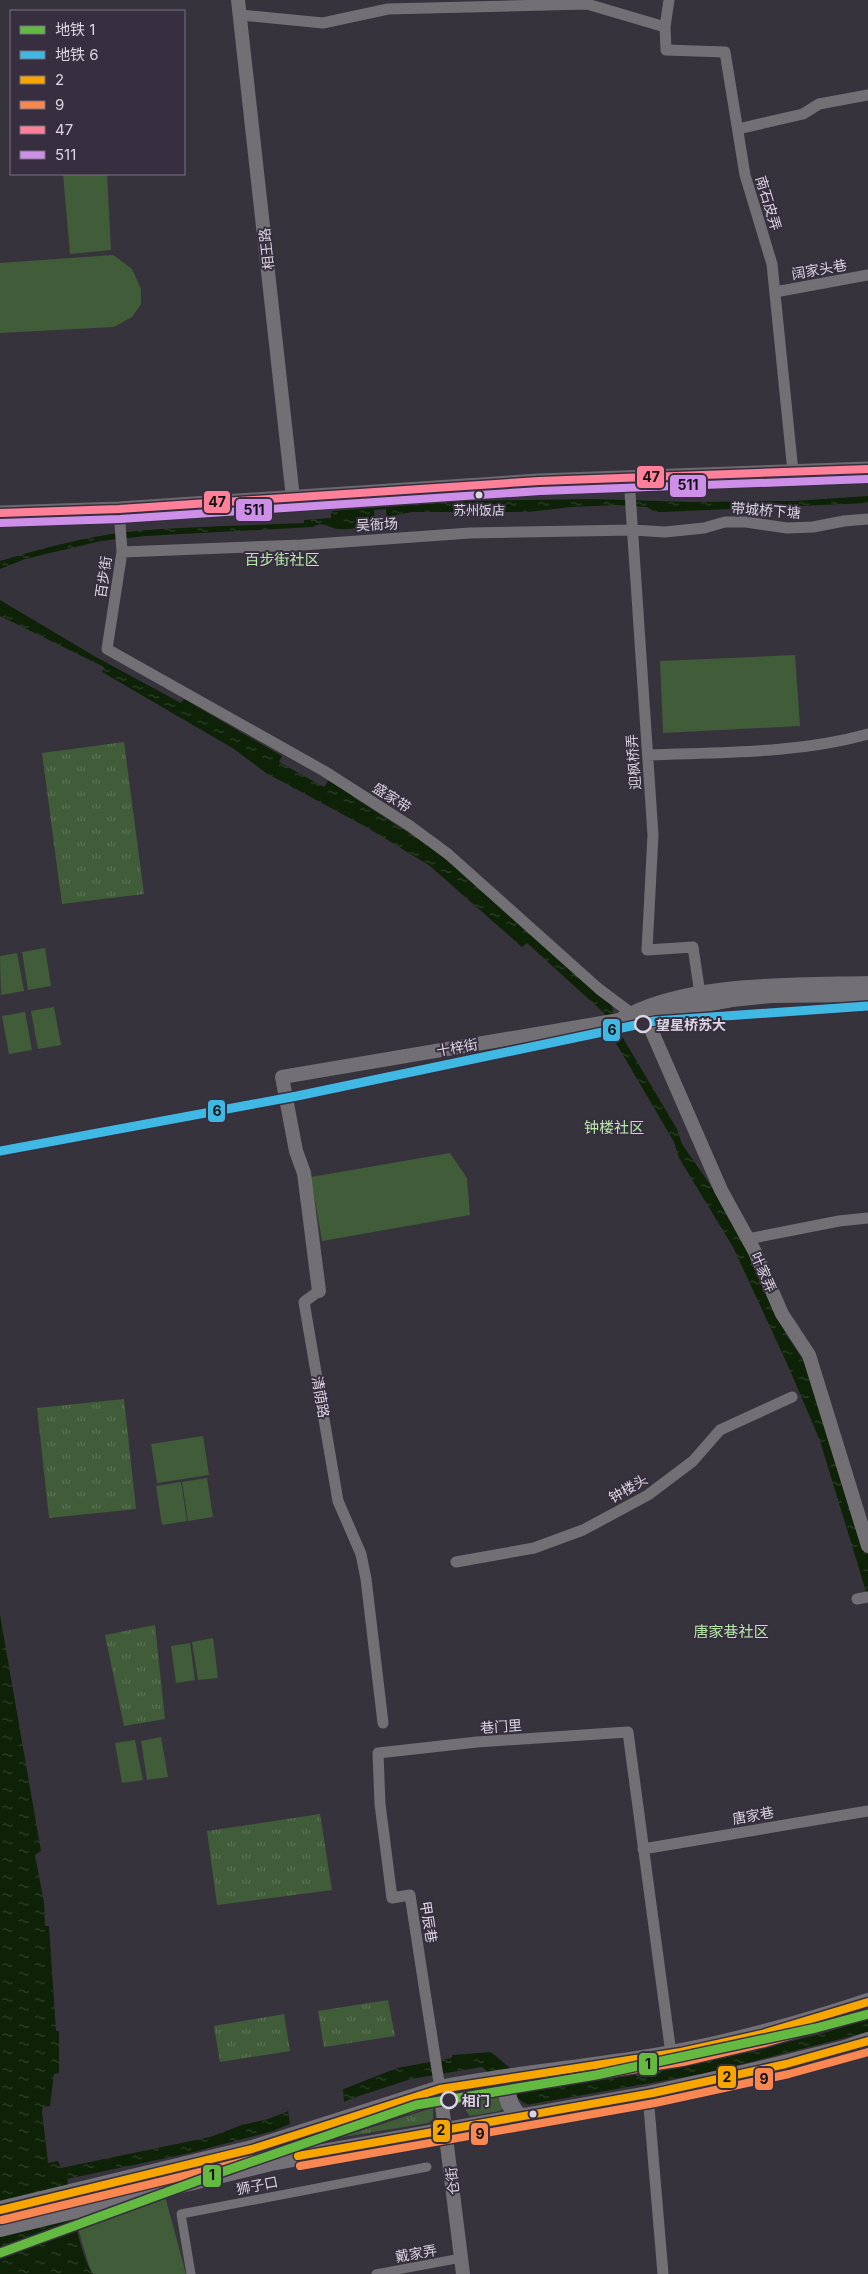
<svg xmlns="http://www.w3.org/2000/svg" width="868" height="2274" font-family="Inter,'Noto Sans SC',sans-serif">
<defs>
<pattern id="grass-tufts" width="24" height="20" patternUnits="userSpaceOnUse" patternTransform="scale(1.25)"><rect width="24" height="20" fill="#415c39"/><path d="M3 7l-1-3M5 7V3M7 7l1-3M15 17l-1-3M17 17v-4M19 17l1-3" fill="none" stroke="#5c7355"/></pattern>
<pattern id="water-ripples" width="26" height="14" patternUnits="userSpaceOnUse" patternTransform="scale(1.25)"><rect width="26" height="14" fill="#0e2208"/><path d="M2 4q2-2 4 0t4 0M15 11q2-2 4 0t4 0" fill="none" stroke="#30412c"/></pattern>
</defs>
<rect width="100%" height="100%" fill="#37333c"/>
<path fill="url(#grass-tufts)" d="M124 742 144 894 62 904 42 753Z
M124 1399 136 1509 49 1518 37 1408Z
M155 1625 165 1719 124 1726 105 1635Z
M320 1814 332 1890 217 1905 207 1831Z
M388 2000 395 2036 324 2047 318 2011Z
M284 2014 290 2051 220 2062 214 2026Z
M498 2087 502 2090 504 2107 500 2111 470 2116C464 2110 463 2099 465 2092Z
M430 2101 433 2103V2119L428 2123 319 2141 317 2136Z"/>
<path fill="#415c39" d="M63 174H107L111 250 70 254Z
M113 255 132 269 141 289V304L132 317 114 327 0 333V263Z
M795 655 800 726 663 733 660 661Z
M45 948 51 986 28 990 22 952Z
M17 953 24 991 1 995 0 956Z
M54 1007 61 1045 38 1049 31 1011Z
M25 1012 32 1050 9 1054 2 1016Z
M450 1153 467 1178 470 1215 322 1241 311 1177Z
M203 1436 209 1475 157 1483 151 1444Z
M207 1478 213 1517 188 1521 182 1482Z
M181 1482 187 1521 162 1525 156 1486Z
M213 1638 218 1678 198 1680 192 1642Z
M190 1643 195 1680 176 1683 171 1646Z
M161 1737 168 1777 147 1780 141 1741Z
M135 1740 143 1780 122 1783 115 1743Z
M165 2196 186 2274H93L89 2266 75 2218Z"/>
<path fill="url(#water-ripples)" d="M868 496V503L663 512H655L647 507 617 505 571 507 528 512H412L392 516 386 523C371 525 354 530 339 529 328 528 323 520 313 527L146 536 101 541 25 559 0 569V561C41 549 83 537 126 532 185 526 245 526 304 523V520L331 518V511L463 501 594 499 690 502 794 501Z
M0 600 96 657 181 703 184 699 282 756 279 762 324 787 330 778 355 792 353 797 429 846 469 877 611 1002 617 1028 677 1129 682 1144 742 1231 786 1334 803 1360 826 1415 868 1554V1598L820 1441 789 1368 733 1247 679 1158 674 1142 613 1038 604 1013 527 943 522 947 430 866 368 828 266 773 234 749 102 672 104 667 0 616Z
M0 1615 41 1851 35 1855 44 1903 45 1926H49L56 2031H59V2073L54 2074 50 2106 43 2107 42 2111 48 2163 58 2161 61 2168 210 2137 242 2125 268 2119 397 2068 452 2058V2055L491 2052 523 2079 525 2090 635 2072 636 2076 661 2073V2070L700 2063 702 2060C756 2047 815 2040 868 2018V2032L707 2073 526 2105 482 2067 411 2079 353 2098 273 2131 190 2153 67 2179C72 2205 79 2253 93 2274H0Z"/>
<path fill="#37333c" d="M386 509 387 525 375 526 374 510Z
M343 2089 344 2102 290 2125 288 2110Z"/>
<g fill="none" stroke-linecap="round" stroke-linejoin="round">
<path stroke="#727074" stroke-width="9" d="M191 2274 181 2214 427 2167
M376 2274 461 2258"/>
<path stroke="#727074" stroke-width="11" d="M669 0 665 27 666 50 725 52 745 175 772 264 793 472
M240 15 323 23 388 9 587 4 665 27
M738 129 803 114 819 104 868 95
M775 292 868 275
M629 478 653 835 647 950 693 947 700 994
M119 509 122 552 107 649 324 771 410 826 448 854 599 989 631 1013
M122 552 302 545 470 533 633 530 665 532 704 528 725 522H746L787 528 813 527 844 521 868 519
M648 755C722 752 796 754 868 734
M748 1239 839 1221 868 1218
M319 1291 304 1302 338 1501 361 1554 366 1579 383 1723
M456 1562 534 1548 583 1530 648 1495 693 1461 720 1430 792 1397
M857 1599 868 1597
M643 1849 868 1811
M440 2089 410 1895 392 1898 380 1804 378 1753 477 1742 628 1732 671 2054
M648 2095 663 2274"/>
<path stroke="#727074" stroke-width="14" d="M238 0 293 498
M631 1013 650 1027 721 1190 755 1252 782 1314 809 1355 868 1546
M639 1015 644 1016 732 1000 771 996 868 995
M319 1291 304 1173 296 1151 282 1077 619 1020C684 981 794 985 868 983
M440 2089 463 2274"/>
<path stroke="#6c6a6f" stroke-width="15" d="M0 513 119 509 539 481 868 469"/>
<path stroke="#737078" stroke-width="18" d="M512 2077C502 2089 509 2108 520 2117
M0 2210 252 2149 440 2089C511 2075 583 2069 654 2057 726 2045 799 2025 868 2002
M0 2228 271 2162 648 2095 760 2070 845 2049 868 2041"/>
<defs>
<path id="bus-1" d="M298 2156 653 2093 786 2064 868 2041
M0 2210 252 2149 440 2089 681 2052 762 2034 868 2002"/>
<path id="bus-2" d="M300 2166 655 2103 789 2074 868 2052
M2 2220 254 2159 442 2099 683 2062 765 2043 868 2013"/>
<path id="bus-3" d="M0 513 119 509 539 481 868 469"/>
<path id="bus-4" d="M0 523 120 519 540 491 868 479"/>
</defs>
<use href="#bus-1" stroke="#372f40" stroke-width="11"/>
<use href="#bus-2" stroke="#372f40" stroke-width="11"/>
<use href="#bus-3" stroke="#372f40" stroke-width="11"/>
<use href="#bus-4" stroke="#372f40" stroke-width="11"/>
<use href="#bus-1" stroke="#f7a600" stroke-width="8"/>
<use href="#bus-2" stroke="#f88751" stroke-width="8"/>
<use href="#bus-3" stroke="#ff8098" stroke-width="8"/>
<use href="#bus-4" stroke="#ce8fe9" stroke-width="8"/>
<defs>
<path id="metro-1" d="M0 2253 219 2173 416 2105 596 2075 816 2028 868 2014"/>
<path id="metro-2" d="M0 1151 297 1096 655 1021 868 1006"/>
</defs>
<use href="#metro-1" stroke="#372f40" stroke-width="12"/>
<use href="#metro-2" stroke="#372f40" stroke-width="12"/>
<use href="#metro-1" stroke="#64ba41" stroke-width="9"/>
<use href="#metro-2" stroke="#3fb9e4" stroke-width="9"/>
</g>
<g fill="#dbd6e1" stroke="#372f40" stroke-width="2">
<circle cx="479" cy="495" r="4.5"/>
<circle cx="533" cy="2114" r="4.5"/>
</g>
<g fill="#372f40" stroke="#dbd6e1" stroke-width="2.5">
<circle cx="643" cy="1024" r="8"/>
<circle cx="449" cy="2100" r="8"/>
</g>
<g text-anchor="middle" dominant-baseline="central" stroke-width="4" stroke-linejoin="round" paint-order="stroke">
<g font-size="13" fill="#dbd6e1" stroke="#372f40">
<text x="479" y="510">苏州饭店</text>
</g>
<g font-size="14" fill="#dbd6e1" stroke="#372f40">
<text transform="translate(769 203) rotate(73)">南石皮弄</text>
<text transform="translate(266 249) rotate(-96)">相王路</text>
<text transform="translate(819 269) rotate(-10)">阔家头巷</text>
<text transform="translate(766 510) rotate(4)">带城桥下塘</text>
<text transform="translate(377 524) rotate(-3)">吴衙场</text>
<text transform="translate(103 577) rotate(-82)">百步街</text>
<text transform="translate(633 762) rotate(-94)">迎枫桥弄</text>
<text transform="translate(392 797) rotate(33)">盛家带</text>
<text transform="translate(457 1047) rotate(-10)">十梓街</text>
<text transform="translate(764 1272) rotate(66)">叶家弄</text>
<text transform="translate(321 1397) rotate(80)">清荫路</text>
<text transform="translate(628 1488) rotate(-30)">钟楼头</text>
<text transform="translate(501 1726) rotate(-4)">巷门里</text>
<text transform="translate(753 1815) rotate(-10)">唐家巷</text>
<text transform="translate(429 1922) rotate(81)">甲辰巷</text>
<text transform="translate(452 2181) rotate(-96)">仓街</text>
<text transform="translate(257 2185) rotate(-11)">狮子口</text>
<text transform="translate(416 2253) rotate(-10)">戴家弄</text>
</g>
<g font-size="14" font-weight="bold" fill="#dbd6e1" stroke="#372f40" text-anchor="start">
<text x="656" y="1024">望星桥苏大</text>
<text x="462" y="2100">相门</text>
</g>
<g font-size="15" fill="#b9e9a9" stroke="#372f40">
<text x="282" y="559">百步街社区</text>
<text x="614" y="1127">钟楼社区</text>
<text x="731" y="1631">唐家巷社区</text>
</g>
</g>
<g stroke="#372f40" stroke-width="2">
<rect x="636" y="465" width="29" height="24" rx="5" fill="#ff8098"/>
<rect x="669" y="474" width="38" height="24" rx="5" fill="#ce8fe9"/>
<rect x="203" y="490" width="28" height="24" rx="5" fill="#ff8098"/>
<rect x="235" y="498" width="38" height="24" rx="5" fill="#ce8fe9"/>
<rect x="602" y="1018" width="19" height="24" rx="5" fill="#3fb9e4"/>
<rect x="207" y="1099" width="19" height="24" rx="5" fill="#3fb9e4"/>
<rect x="638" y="2052" width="20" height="24" rx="5" fill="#64ba41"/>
<rect x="717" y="2065" width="20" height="24" rx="5" fill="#f7a600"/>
<rect x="754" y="2067" width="20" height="24" rx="5" fill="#f88751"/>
<rect x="432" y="2119" width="19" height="24" rx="5" fill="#f7a600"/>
<rect x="470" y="2122" width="19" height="24" rx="5" fill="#f88751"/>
<rect x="202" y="2164" width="20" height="24" rx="5" fill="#64ba41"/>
</g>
<g font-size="14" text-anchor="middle" font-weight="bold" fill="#111">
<text x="651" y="482">47</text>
<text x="688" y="490">511</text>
<text x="217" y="507">47</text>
<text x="254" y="515">511</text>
<text x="612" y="1035">6</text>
<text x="217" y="1116">6</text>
<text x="648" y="2069">1</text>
<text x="727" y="2082">2</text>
<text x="764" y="2084">9</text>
<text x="441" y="2135">2</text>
<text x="480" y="2139">9</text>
<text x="212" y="2180">1</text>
</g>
<rect x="10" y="10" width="175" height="165" fill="#372f40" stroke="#797280"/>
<rect x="20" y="26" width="25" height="8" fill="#64ba41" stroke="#797280"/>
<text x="55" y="35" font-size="15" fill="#dbd6e1">地铁 1</text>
<rect x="20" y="51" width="25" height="8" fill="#3fb9e4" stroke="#797280"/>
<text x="55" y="60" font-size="15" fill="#dbd6e1">地铁 6</text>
<rect x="20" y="76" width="25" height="8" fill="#f7a600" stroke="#797280"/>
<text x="55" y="85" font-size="15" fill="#dbd6e1">2</text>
<rect x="20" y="101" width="25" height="8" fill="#f88751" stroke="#797280"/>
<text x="55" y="110" font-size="15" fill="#dbd6e1">9</text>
<rect x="20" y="126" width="25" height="8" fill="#ff8098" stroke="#797280"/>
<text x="55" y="135" font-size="15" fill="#dbd6e1">47</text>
<rect x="20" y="151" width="25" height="8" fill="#ce8fe9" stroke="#797280"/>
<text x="55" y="160" font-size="15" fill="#dbd6e1">511</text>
</svg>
